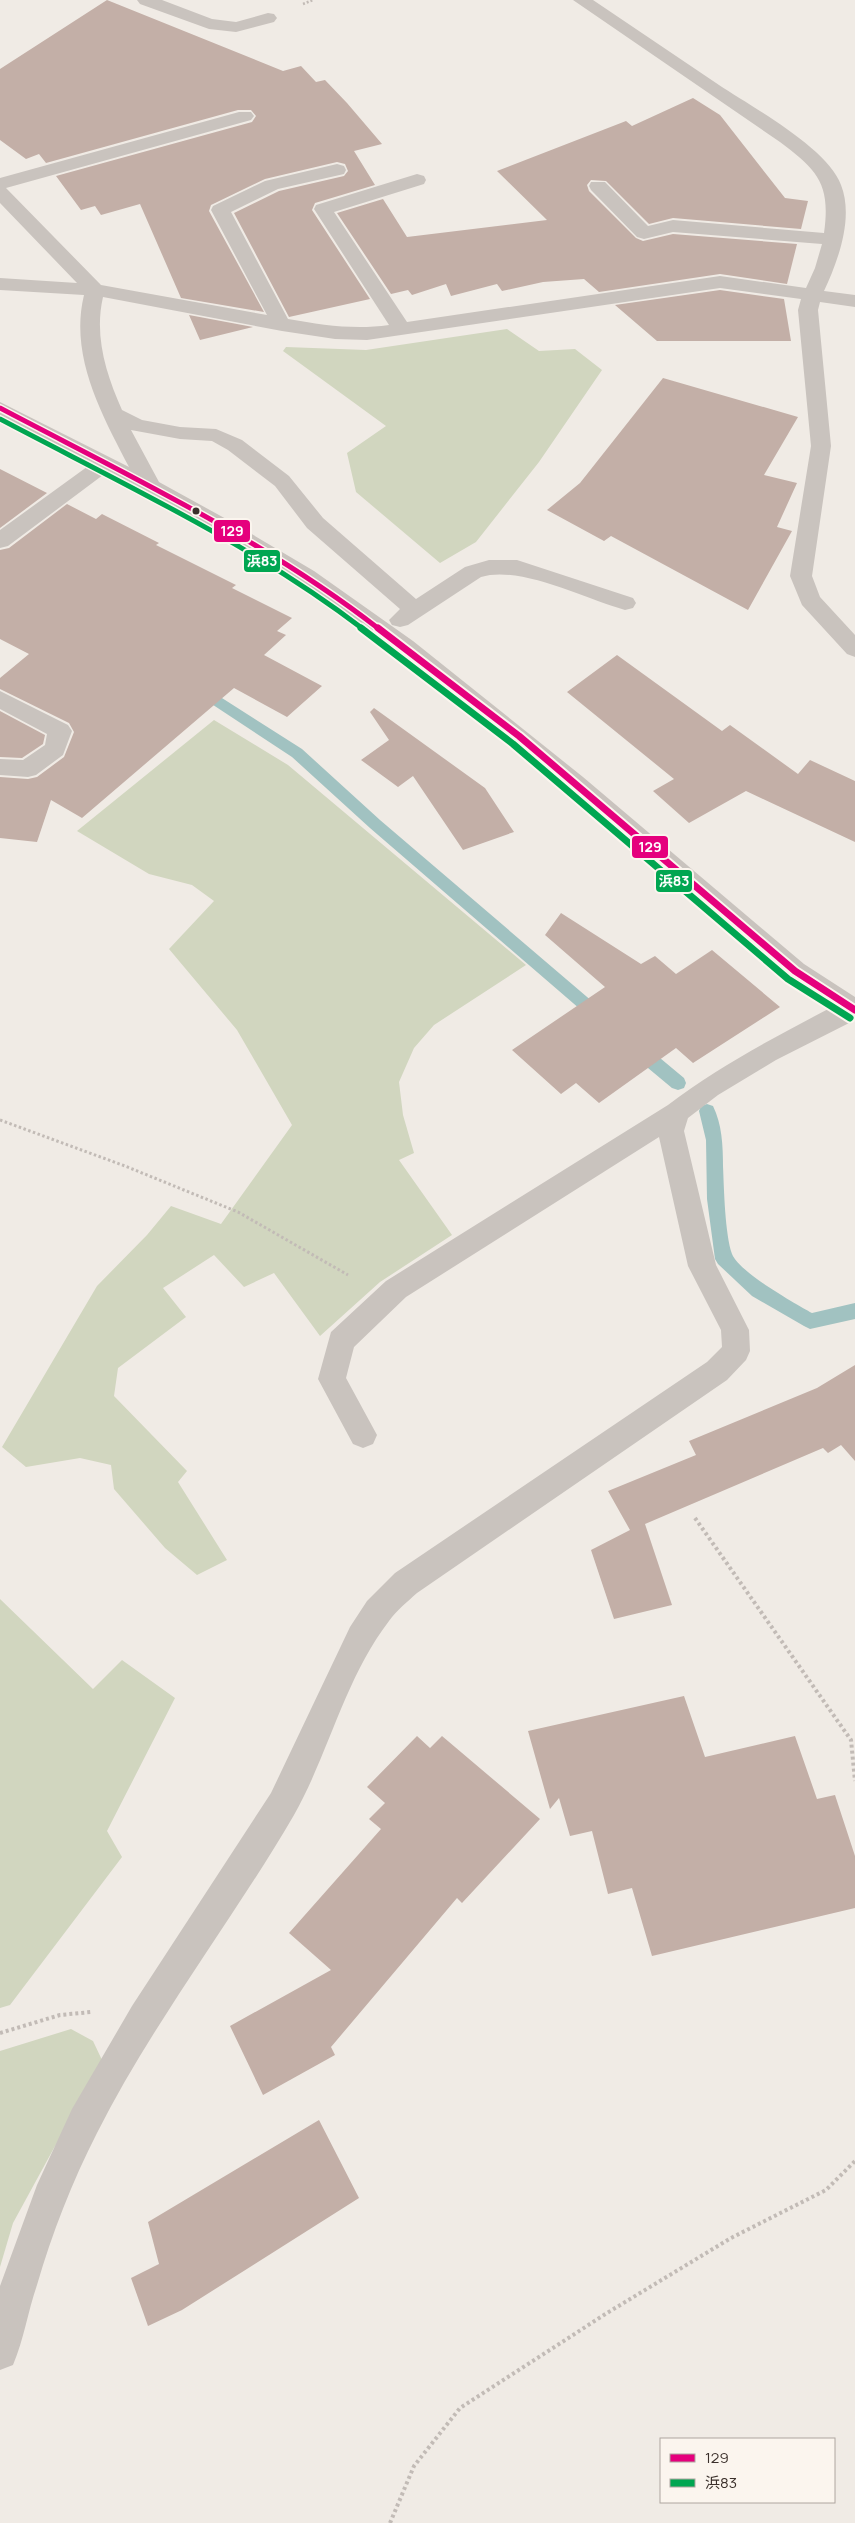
<svg xmlns="http://www.w3.org/2000/svg" width="855" height="2523" font-family="Manrope,'Noto Sans JP',sans-serif">
<rect width="100%" height="100%" fill="#f0ebe5"/>
<path fill="#d1d6bf" d="M507 329 539 351 575 349 602 370 539 462 476 542 440 563 356 492 347 453 386 426 283 351 286 347 366 350Z
M214 720 288 765 526 965 434 1025 414 1048 399 1082 403 1115 414 1153 399 1160 452 1235 380 1282 320 1336 274 1273 244 1287 214 1255 163 1288 186 1317 118 1368 114 1396 187 1471 178 1482 227 1560 197 1575 165 1548 114 1489 111 1465 80 1458 26 1467 2 1447 97 1286 147 1235 171 1206 221 1224 292 1125 237 1030 169 949 214 901 192 885 149 874 77 831Z
M0 1599 93 1689 122 1660 175 1698 107 1831 122 1857 10 2005 0 2008Z
M71 2029 93 2041 102 2060 13 2223 0 2267V2051Z"/>
<g fill="none" stroke-linecap="round" stroke-linejoin="round">
<path fill="#a1c2c1" fill-rule="evenodd" d="M200 684 302 749 380 820 607 1014 609 1018 607 1022 601 1024 595 1022 370 828 292 757 195 693 193 689 195 685Z
M636 1042 642 1043 684 1078 686 1083 684 1088 678 1090 672 1088 630 1053 628 1048 630 1043Z
M707 1104 713 1106C722 1124 723 1146 723 1166 724 1189 725 1234 732 1254 739 1272 794 1303 812 1313L855 1303V1319L810 1329 804 1326 752 1296 718 1264 715 1259 707 1199 706 1140 699 1111 701 1106Z"/>
</g>
<path fill="#c3afa7" d="M107 0 283 71 301 66 316 82 325 80 347 103 382 144 354 151 375 185 315 203 312 210 370 299 289 317 234 213 279 191 344 176 348 171 345 164 337 162 265 179 211 205 209 211 264 312 181 298 140 204 101 215 95 206 81 210 56 176 252 122 256 116 251 110H238L46 163 39 154 26 159 0 140V69Z
M693 98 720 115 785 198 808 201 801 229 673 218 649 224 606 181 591 180 587 185 589 191 636 238 643 241 673 234 797 244 787 284 720 274 599 292 584 279 543 282 502 291 497 284 451 296 446 284 412 295 408 290 391 294 337 213 383 199 407 237 547 220 497 171 626 121 632 126Z
M720 290 784 299 791 341H657L615 305Z
M189 315 253 327 200 340Z
M663 378 798 417 764 475 797 483 777 527 792 531 748 610 611 536 604 541 547 510 580 483Z
M0 469 47 493 0 528Z
M67 504 96 519 102 514 159 543 156 545 236 585 232 588 292 618 277 631 286 635 264 655 322 686 287 717 234 688 82 818 51 800 37 842 0 838V777L28 779 37 777 64 757 74 732 69 723 0 689V678L29 654 0 639V550L9 548Z
M617 655 722 731 730 725 798 774 810 760 855 781V842L746 791 689 823 653 791 674 779 567 692Z
M374 708 485 788 514 832 463 850 413 776 398 787 361 760 389 740 370 712Z
M0 711 45 735 43 744 22 758 0 757Z
M561 913 641 964 655 956 676 974 712 950 780 1007 693 1063 676 1048 599 1103 576 1083 561 1094 512 1050 605 987 545 935Z
M855 1365V1461L841 1445 828 1453 823 1448 645 1524 672 1605 614 1619 591 1550 630 1530 608 1491 696 1455 689 1441 817 1388Z
M684 1696 705 1757 795 1736 817 1799 835 1795 855 1856V1908L652 1956 632 1888 608 1894 592 1831 570 1836 559 1798 550 1809 528 1731Z
M417 1736 430 1748 442 1736 540 1819 462 1903 457 1898 331 2047 335 2055 263 2095 230 2026 331 1970 289 1933 381 1829 369 1819 385 1803 367 1787Z
M319 2120 359 2198 182 2310 148 2326 131 2278 159 2264 148 2222Z"/>
<g fill="none" stroke-linecap="round" stroke-linejoin="round">
<path stroke="#c2bbb6" stroke-width="2.5" stroke-dasharray="2 2" stroke-linecap="butt" d="M303 4 313 0"/>
<path stroke="#c2bbb6" stroke-width="3" stroke-dasharray="2.5 2.5" stroke-linecap="butt" d="M0 1120 125 1166 238 1212 348 1275"/>
<path stroke="#c2bbb6" stroke-width="4" stroke-dasharray="3 3" stroke-linecap="butt" d="M695 1518 851 1740 855 1781
M0 2033 60 2015 91 2012
M390 2523 414 2466 460 2408 607 2313 731 2238 826 2190 855 2161"/>
<path fill="#c9c3be" fill-rule="evenodd" d="M137 0H162L212 19 236 22 268 13 274 14 277 18 274 22 236 32 209 29 140 4Z
M573 0H593C635 28 677 57 719 85 752 107 828 148 841 185 854 218 838 261 824 291L855 295V307L820 302 818 310 831 446 812 576 820 597 855 635V657L847 654 802 605 790 576 811 446 798 310 801 299 720 288 367 340 335 339 282 331 103 297C94 336 106 374 122 410L142 420 180 427 216 429 242 440 289 476 323 518 416 599 465 567 489 560H517L633 598 636 603 633 608 625 610C585 599 520 565 481 577L408 625 400 627 392 625 389 620 400 609 307 528 275 486 228 450 212 441 180 439 131 430 159 482 228 520 314 571 413 641 583 777 804 964 855 997V1020L776 1060 718 1095 688 1118 684 1131 716 1265 749 1330 750 1351 746 1360 727 1380 417 1593C407 1602 397 1610 389 1621 345 1678 329 1753 294 1815 231 1923 153 2022 97 2133 72 2182 52 2233 37 2285 28 2311 24 2339 13 2365L0 2370V2286L37 2185 72 2109 132 2006 271 1793 350 1627 367 1601 395 1573 707 1362 722 1347 721 1330 688 1266 659 1137 406 1297 354 1347 346 1378 377 1435 373 1444 363 1448 353 1444 318 1379 331 1332 386 1281 668 1105C719 1066 775 1037 832 1007 736 945 653 862 566 788 480 716 393 644 300 582 238 541 172 506 107 472L8 546 0 548V530L91 464 0 416V402L129 467C102 415 69 356 84 295L0 290V278L77 283 0 203V178L239 112H251L254 116 251 120 6 188 101 285 267 315 211 210 213 206 265 181 337 164 344 166 346 170 344 174 278 189 231 212 288 319C323 325 354 330 389 325L314 209 316 205 417 174 424 176 426 180 424 184 334 212 407 322 720 276 806 288 815 268 822 244 673 232 644 239 637 237 591 190 589 186 591 182H605L648 226 673 220 824 233C831 183 817 170 780 142Z
M0 691 68 725 72 731 63 755 36 775 28 777 0 775V759L23 760 45 745 47 734 0 709Z"/>
<defs>
<path id="bus-1-far1" d="M0 408C129 476 263 539 379 629"/>
<path id="bus-1" d="M378 628 519 736 795 971 855 1010"/>
<path id="bus-2-far1" d="M0 419C123 484 252 544 363 629"/>
<path id="bus-2" d="M361 628 513 744 788 979 850 1018"/>
</defs>
<use href="#bus-1-far1" stroke="#fbf5ee" stroke-width="8"/>
<use href="#bus-1" stroke="#fbf5ee" stroke-width="11"/>
<use href="#bus-2-far1" stroke="#fbf5ee" stroke-width="8"/>
<use href="#bus-2" stroke="#fbf5ee" stroke-width="11"/>
<use href="#bus-1-far1" stroke="#e5007d" stroke-width="5"/>
<use href="#bus-1" stroke="#e5007d" stroke-width="7"/>
<use href="#bus-2-far1" stroke="#00a651" stroke-width="5"/>
<use href="#bus-2" stroke="#00a651" stroke-width="7"/>
</g>
<circle fill="#3b302b" stroke="#fbf5ee" stroke-width="2" cx="196" cy="511" r="4.5"/>
<g stroke="#fbf5ee" stroke-width="2">
<rect x="213" y="519" width="38" height="24" rx="5" fill="#e5007d"/>
<rect x="243" y="549" width="38" height="24" rx="5" fill="#00a651"/>
<rect x="631" y="835" width="38" height="24" rx="5" fill="#e5007d"/>
<rect x="655" y="869" width="38" height="24" rx="5" fill="#00a651"/>
</g>
<g font-size="14" text-anchor="middle" font-weight="bold" fill="#fff">
<text x="232" y="536">129</text>
<text x="262" y="566">浜83</text>
<text x="650" y="852">129</text>
<text x="674" y="886">浜83</text>
</g>
<rect x="660" y="2438" width="175" height="65" fill="#fbf5ee" stroke="#aea6a0"/>
<rect x="670" y="2454" width="25" height="8" fill="#e5007d" stroke="#aea6a0"/>
<text x="705" y="2463" font-size="15" fill="#3b302b">129</text>
<rect x="670" y="2479" width="25" height="8" fill="#00a651" stroke="#aea6a0"/>
<text x="705" y="2488" font-size="15" fill="#3b302b">浜83</text>
</svg>
